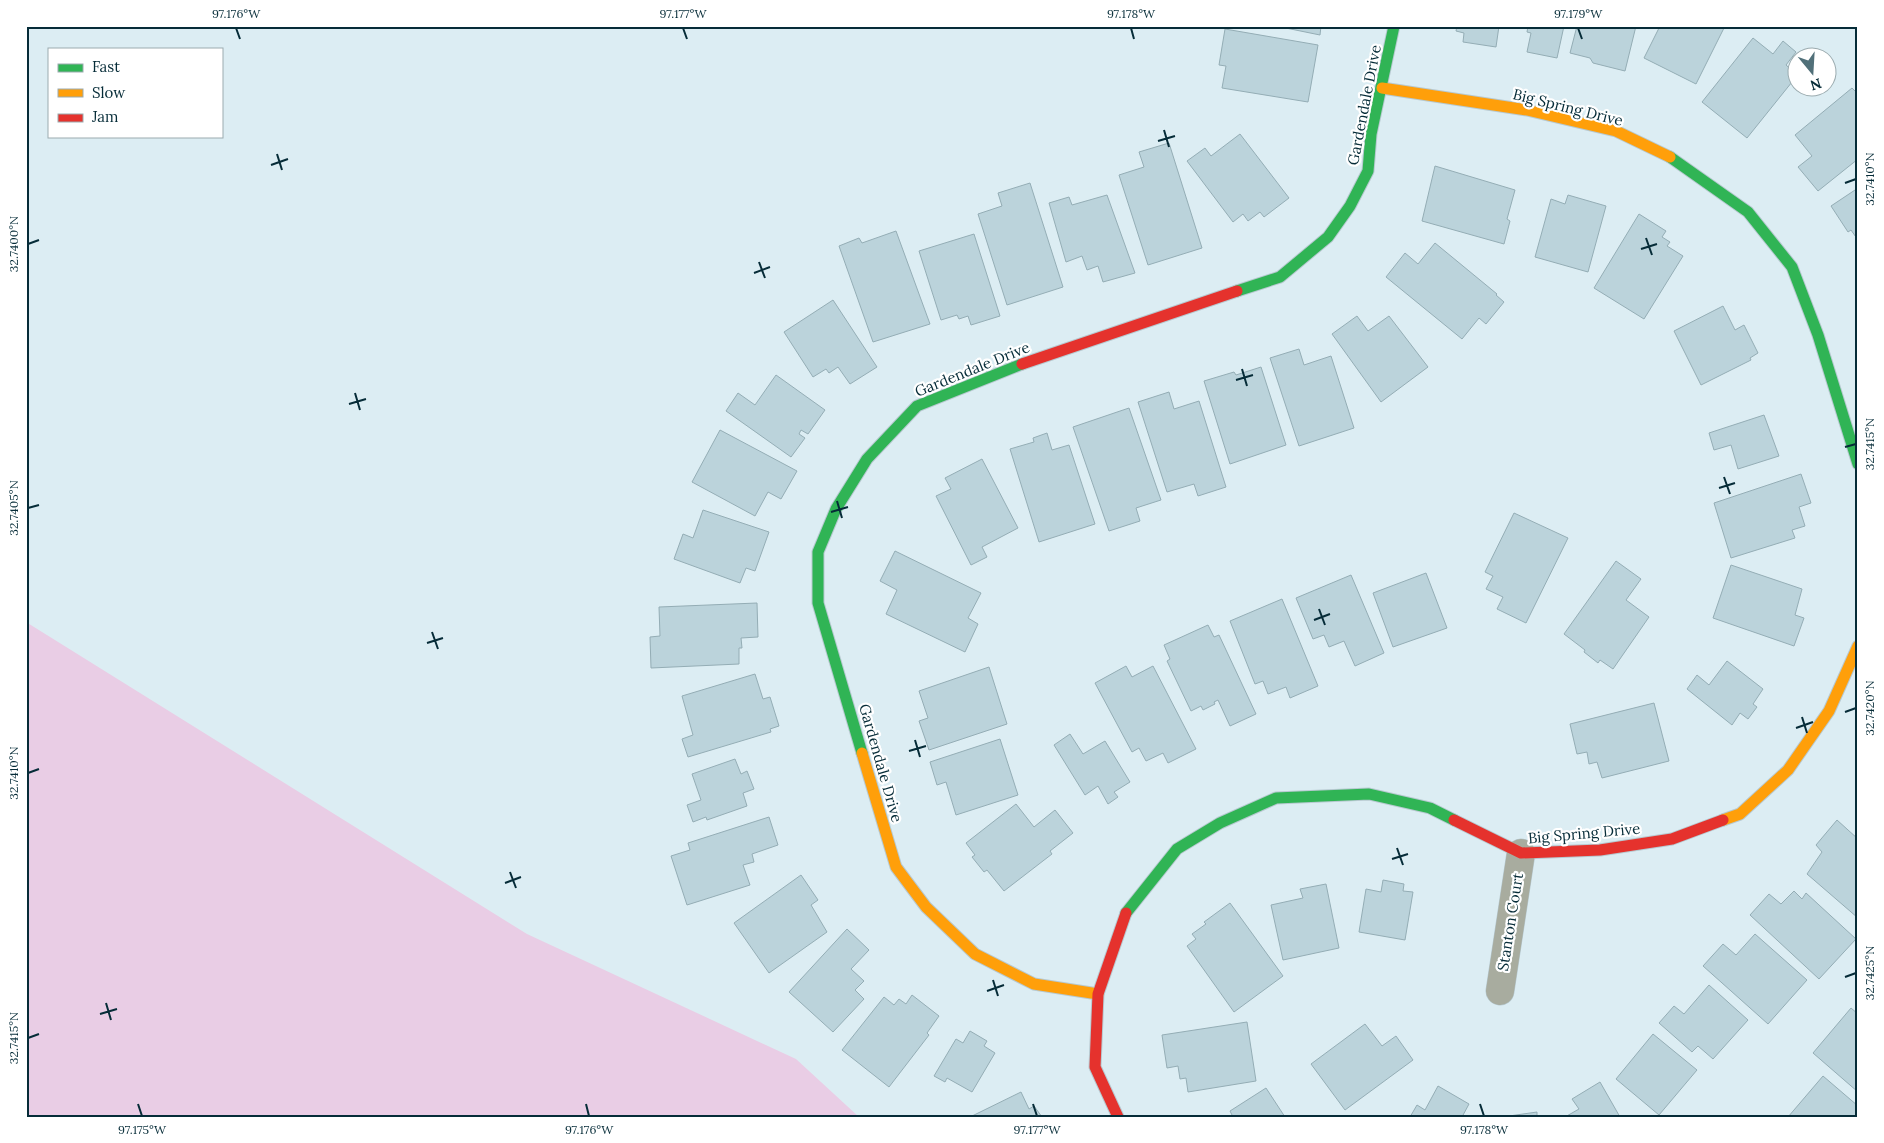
<svg xmlns="http://www.w3.org/2000/svg" width="1884" height="1143" font-family="Lora,serif">
<rect width="100%" height="100%" fill="#dcedf3"/>
<path fill="#e9cde5" d="M26 622 527 934 796 1059 859 1117H26Z"/>
<path fill="#bbd3db" stroke="#94adb5" d="M1276 26H1321L1320 35Z
M1457 26H1499L1496 47 1463 42 1464 33 1456 31Z
M1528 26H1564L1557 58 1527 52 1531 33 1527 32Z
M1577 26H1636L1625 71 1593 63 1590 58 1570 53Z
M1660 26H1720L1724 28 1696 84 1644 58Z
M1225 29 1318 45 1308 102 1222 88 1226 66 1219 65Z
M1753 38 1773 54 1783 41 1796 52 1786 65 1796 74V77L1747 138 1702 102Z
M1852 88 1858 94V159L1818 191 1798 167 1812 156 1795 135Z
M1240 134 1289 198 1264 217 1260 212 1248 221 1243 214 1233 222 1187 161 1205 148 1211 156Z
M1169 143 1202 248 1148 265 1119 175 1144 167 1139 152Z
M1435 166 1515 190 1507 219 1510 221 1504 244 1422 221Z
M1030 183 1063 287 1007 305 978 214 1002 206 998 193Z
M1858 188V240L1851 230 1848 232 1831 206Z
M1107 195 1135 273 1103 282 1098 266 1087 270 1082 256 1066 262 1049 203 1069 197 1072 205Z
M1568 195 1606 206 1588 272 1535 257 1551 199 1565 204Z
M1639 214 1666 231 1662 237 1670 242 1667 246 1683 256 1644 319 1594 288Z
M896 231 930 324 873 342 839 246 859 238 862 243Z
M974 234 1000 316 971 325 968 316 959 319 957 315 941 320 919 251Z
M1435 243 1497 294 1496 295 1504 302 1486 324 1479 318 1462 339 1386 277 1405 253 1418 264Z
M833 300 877 367 850 384 838 367 829 373 826 369 813 377 784 332Z
M1723 306 1735 330 1744 325 1758 353 1750 358 1751 360 1701 385 1674 331Z
M1357 316 1368 331 1389 316 1428 367 1381 402 1332 334Z
M1299 349 1304 365 1331 356 1354 428 1299 446 1270 358Z
M1261 367 1286 445 1230 464 1204 381 1234 372 1236 375Z
M776 375 825 410 808 434 801 430 799 434 805 438 791 457 726 411 738 393 755 405Z
M1169 392 1174 409 1199 401 1226 487 1198 496 1194 484 1167 492 1138 402Z
M1129 408 1161 500 1136 508 1140 521 1109 531 1073 427Z
M1764 415 1779 456 1738 469 1731 445 1714 450 1709 433Z
M720 430 797 471 781 499 768 492 755 516 692 482Z
M1047 433 1052 450 1069 445 1095 524 1039 542 1010 449 1034 442 1033 438Z
M982 459 1018 528 982 547 987 557 971 565 936 496 951 489 945 478Z
M1801 474 1811 503 1799 507 1805 526 1792 530 1795 538 1731 558 1714 503Z
M703 510 769 532 755 571 746 568 740 583 674 559 683 534 693 538Z
M1514 513 1568 538 1526 623 1497 609 1503 597 1486 589 1493 576 1485 572Z
M895 551 981 593 968 618 978 624 965 652 886 614 897 590 880 581Z
M1616 561 1641 579 1626 600 1649 617 1613 669 1600 660 1598 663 1584 652 1585 650 1564 634Z
M1731 565 1802 589 1795 615 1804 618 1794 646 1713 618Z
M1426 573 1447 628 1393 647 1373 593Z
M1351 575 1384 653 1355 666 1344 641 1329 647 1324 635 1313 639 1296 598Z
M1282 599 1318 686 1290 698 1286 687 1268 694 1263 681 1255 684 1230 621Z
M757 603 758 637 741 638 742 648H739V664L651 668 650 637 660 636 659 607Z
M1208 625 1214 637 1219 635 1256 714 1230 726 1218 700 1214 702 1215 704 1203 710 1201 706 1191 711 1167 661 1170 659 1164 645Z
M1727 661 1763 689 1753 704 1757 707 1748 719 1740 713 1732 725 1687 689 1697 675 1709 685Z
M1126 666 1132 677 1153 666 1196 749 1168 763 1163 753 1146 761 1139 748 1132 752 1095 683Z
M989 667 1007 724 929 750 919 721 928 718 919 691Z
M755 674 763 699 770 697 779 726 770 729 771 732 688 757 682 739 693 735 682 696Z
M1654 703 1669 761 1602 778 1597 762 1589 764 1587 752 1577 754 1570 724Z
M1070 734 1083 754 1105 741 1130 782 1114 792 1118 797 1108 804 1098 786 1085 795 1054 745Z
M1000 739 1018 795 956 815 946 782 937 785 930 762Z
M735 759 741 774 747 771 754 789 743 793 747 806 707 820 706 817 693 822 687 805 701 800 692 774Z
M1016 804 1034 827 1055 810 1073 833 1050 851 1052 854 1004 891 987 870 984 872 972 857 975 855 966 843Z
M769 817 778 845 752 854 754 862 743 865 750 885 687 905 671 856 690 850 688 843Z
M1837 820 1858 839V918L1807 874 1822 852 1816 845Z
M801 875 818 900 811 905 827 932 769 973 734 923Z
M1383 880 1404 884 1403 891 1413 892 1405 940 1359 932 1366 889 1381 892Z
M1326 884 1339 948 1283 960 1271 905 1303 898 1300 889Z
M1794 891 1802 899 1806 893 1856 939 1819 979 1750 915 1769 894 1781 904Z
M1230 903 1283 976 1234 1012 1187 946 1196 939 1192 934 1206 924 1204 922Z
M847 929 869 950 851 969 864 981 855 990 864 999 833 1032 789 992Z
M1755 934 1807 980 1768 1024 1703 966 1723 944 1736 955Z
M1709 985 1748 1020 1713 1059 1698 1046 1692 1052 1659 1023 1674 1006 1684 1014Z
M912 995 939 1016 927 1033 929 1035 889 1087 842 1050 884 997 894 1005 899 999 906 1004Z
M1851 1008 1858 1014V1092L1813 1053Z
M1247 1022 1256 1081 1188 1092 1186 1078 1180 1079 1178 1066 1167 1068 1162 1035Z
M1365 1024 1382 1046 1396 1036 1413 1060 1345 1110 1311 1064Z
M970 1031 987 1041 984 1046 995 1053 972 1092 947 1078 945 1082 934 1076 956 1039 963 1043Z
M1653 1034 1697 1070 1659 1115 1616 1079Z
M1823 1076 1858 1106V1117H1788Z
M1600 1082 1620 1117H1565L1579 1109 1572 1099Z
M1438 1086 1469 1104 1462 1117H1410L1417 1105 1425 1110Z
M1266 1088 1285 1117H1233L1230 1111Z
M1021 1092 1029 1109 1034 1106 1042 1117H970Z
M1537 1112V1117H1507L1509 1116Z"/>
<g fill="none" stroke-linecap="round" stroke-linejoin="round">
<defs>
<path id="street" d="M1500 991 1521 853"/>
<path id="fast" d="M1670 157 1748 212 1792 267 1818 335 1858 464
M1237 291 1280 277 1328 237 1350 206 1368 171 1371 134 1394 26
M862 753 818 603V552L836 509 867 459 917 406 1022 364
M1126 913 1177 849 1220 823 1276 798 1369 794 1430 808 1454 820"/>
<path id="slow" d="M1382 88 1527 110 1616 131 1670 157
M862 753 896 867 926 907 975 954 1034 984 1098 994
M1723 820 1740 814 1788 770 1829 711 1858 646"/>
<path id="jam" d="M1022 364 1237 291
M1454 820 1521 853 1600 850 1672 839 1723 820
M1118 1117 1095 1067 1098 994 1126 913"/>
</defs>
<use href="#street" stroke="#b7c9d0" stroke-width="29"/>
<use href="#fast" stroke="#b7c9d0" stroke-width="13"/>
<use href="#slow" stroke="#b7c9d0" stroke-width="13"/>
<use href="#jam" stroke="#b7c9d0" stroke-width="13"/>
<use href="#street" stroke="#a8ac9f" stroke-width="28"/>
<use href="#fast" stroke="#30b455" stroke-width="11"/>
<use href="#slow" stroke="#ff9f0a" stroke-width="11"/>
<use href="#jam" stroke="#e5322d" stroke-width="11"/>
</g>
<path fill="none" stroke="#062c38" stroke-width="2" d="M236 28 240 39M683 28 687 39M1131 28 1134 39M1578 28 1582 39M1164 130 1169 147M1158 141 1175 136M277 154 282 170M271 165 288 159M1845 183 1856 179M1646 238 1652 255M28 244 39 240M1641 249 1657 244M759 262 765 278M754 273 770 267M1242 369 1247 386M1236 380 1253 375M355 393 360 410M349 404 366 399M1845 447 1856 444M1724 477 1730 494M1719 488 1735 483M837 501 842 518M28 508 39 505M831 512 848 507M1319 609 1325 625M1314 620 1330 614M432 632 438 649M427 643 443 638M1845 712 1856 708M1802 717 1807 733M1796 728 1813 722M915 740 920 757M909 751 926 746M28 773 39 769M1397 848 1403 865M1392 859 1408 854M510 872 516 888M505 883 521 877M1845 977 1856 973M993 980 998 996M987 991 1004 985M106 1003 111 1020M100 1014 117 1009M28 1038 39 1034M138 1104 142 1116M586 1104 589 1116M1033 1104 1037 1116M1480 1104 1484 1116"/>
<g text-anchor="middle" dominant-baseline="central" stroke-width="4.5" stroke-linejoin="round" paint-order="stroke">
<g font-size="15" fill="#062c38" stroke="#fff">
<text transform="translate(1364 105) rotate(-79)">Gardendale Drive</text>
<text transform="translate(1568 107) rotate(14)">Big Spring Drive</text>
<text transform="translate(972 369) rotate(-22)">Gardendale Drive</text>
<text transform="translate(881 763) rotate(74)">Gardendale Drive</text>
<text transform="translate(1584 833) rotate(-5)">Big Spring Drive</text>
<text transform="translate(1510 922) rotate(-81)">Stanton Court</text>
</g>
</g>
<rect width="1884" height="1143" fill="none" stroke="#ffffff" stroke-width="55"/>
<rect x="48" y="48" width="175" height="90" fill="#ffffff" stroke="#9babaf"/>
<rect x="58" y="64" width="25" height="8" fill="#30b455" stroke="#9babaf"/>
<text x="92" y="72" font-size="15" fill="#062c38">Fast</text>
<rect x="58" y="89" width="25" height="8" fill="#ff9f0a" stroke="#9babaf"/>
<text x="92" y="98" font-size="15" fill="#062c38">Slow</text>
<rect x="58" y="114" width="25" height="8" fill="#e5322d" stroke="#9babaf"/>
<text x="92" y="122" font-size="15" fill="#062c38">Jam</text>
<g transform="translate(1812 72) rotate(162)"><circle r="24" fill="#ffffff" stroke="#9babaf"/>
<path d="M0-4L9 19L0 12L-9 19Z" fill="#517079"/>
<text y="-8" font-size="14" font-weight="bold" text-anchor="middle" fill="#062c38">N</text>
</g>
<rect x="28" y="28" width="1828" height="1088" fill="none" stroke="#062c38" stroke-width="2"/>
<g font-size="12" text-anchor="middle" fill="#062c38">
<text x="236" y="18">97.176°W</text>
<text x="683" y="18">97.177°W</text>
<text x="1131" y="18">97.178°W</text>
<text x="1578" y="18">97.179°W</text>
<text transform="translate(1870 179) rotate(-90)" y="4">32.7410°N</text>
<text transform="translate(14 244) rotate(-90)" y="4">32.7400°N</text>
<text transform="translate(1870 444) rotate(-90)" y="4">32.7415°N</text>
<text transform="translate(14 508) rotate(-90)" y="4">32.7405°N</text>
<text transform="translate(1870 708) rotate(-90)" y="4">32.7420°N</text>
<text transform="translate(14 773) rotate(-90)" y="4">32.7410°N</text>
<text transform="translate(1870 973) rotate(-90)" y="4">32.7425°N</text>
<text transform="translate(14 1038) rotate(-90)" y="4">32.7415°N</text>
<text x="142" y="1134">97.175°W</text>
<text x="589" y="1134">97.176°W</text>
<text x="1037" y="1134">97.177°W</text>
<text x="1484" y="1134">97.178°W</text>
</g>
</svg>
